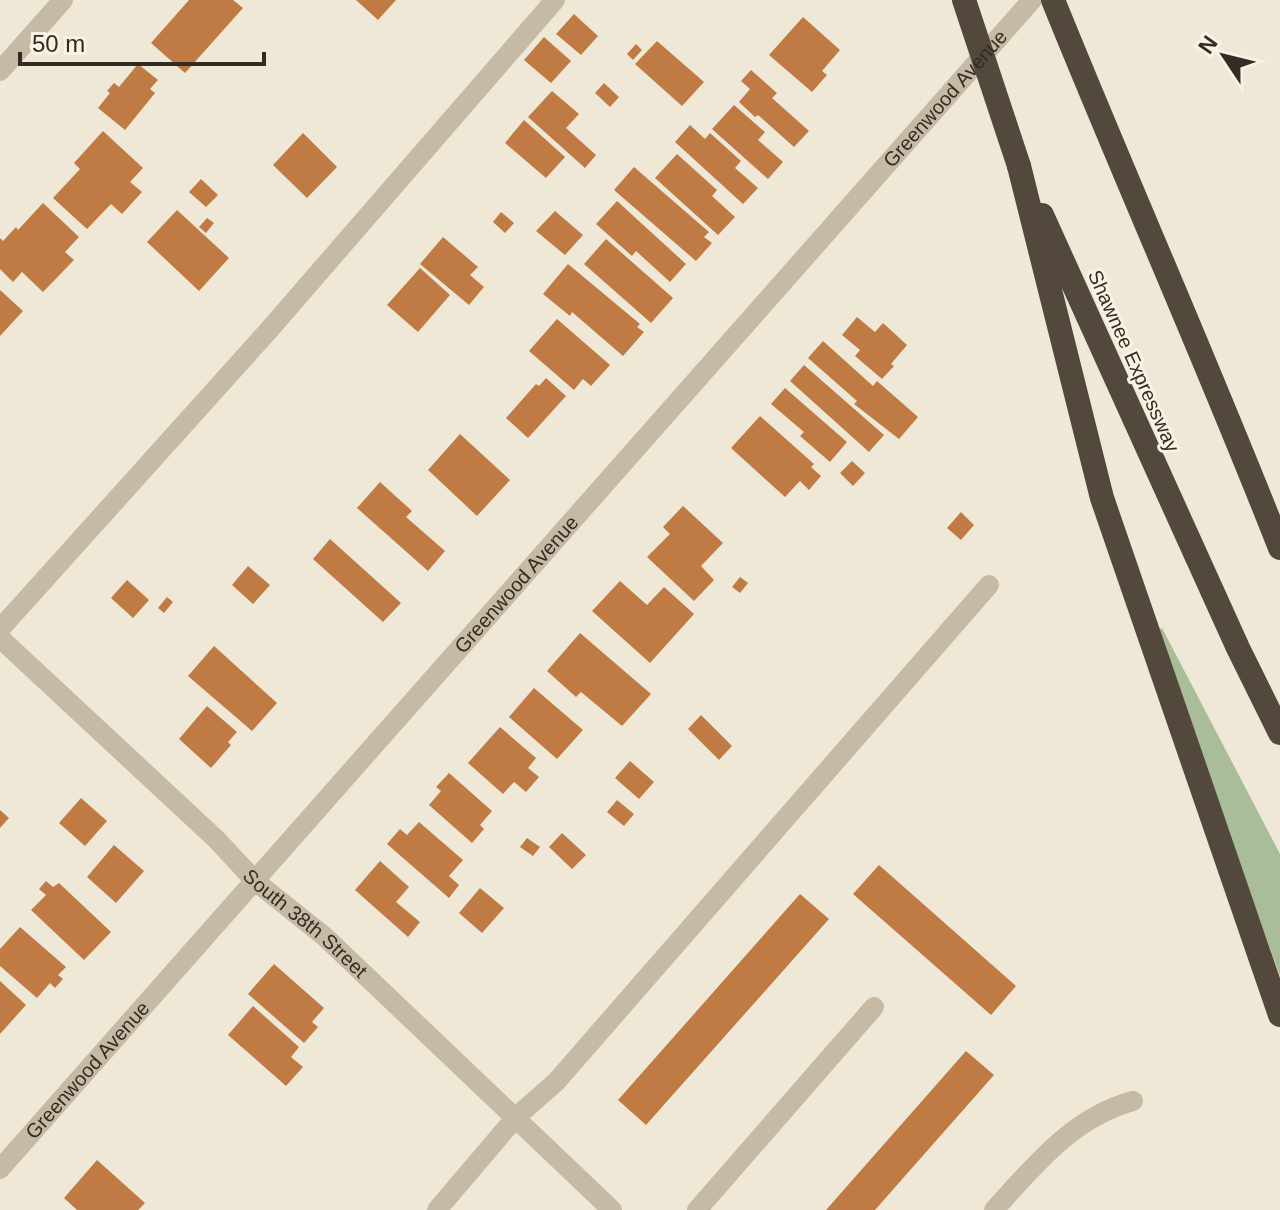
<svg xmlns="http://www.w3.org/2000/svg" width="1280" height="1210" font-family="Helvetica,sans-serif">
<rect width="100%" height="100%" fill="#efe8d7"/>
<path fill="#a9bd98" d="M1162 628 1280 854V976L1156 631Z"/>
<path fill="#c07b44" d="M189 0H233L243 8 185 73 151 43Z
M356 0H396L378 20Z
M574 14 598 36 581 55 556 34Z
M803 17 840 50 822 71 827 75 812 92 769 55Z
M544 37 571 61 551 83 524 60Z
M657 41 704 82 682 106 635 64Z
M636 44 642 50 633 60 627 54Z
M138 64 158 80 150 89 155 93 125 130 98 108 110 93 107 91 114 83 119 87Z
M751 70 777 93 772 98 809 131 794 147 758 115 755 117 739 102 750 89 741 81Z
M604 83 619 97 610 107 595 93Z
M552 91 579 114 566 128 596 155 585 168 528 117Z
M734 105 765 132 758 140 783 162 768 179 712 129Z
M524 120 565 157 546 178 505 143Z
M690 125 705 139 710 133 741 161 735 168 758 188 743 204 675 142Z
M103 131 143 168 130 182 142 192 122 214 111 204 87 229 53 198 80 169 74 163Z
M303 133 337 167 307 198 273 165Z
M677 154 717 190 712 196 735 217 718 235 655 178Z
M634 167 709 232 704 237 712 243 696 261 614 190Z
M201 179 218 195 206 207 189 192Z
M617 201 686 264 670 282 636 251 632 256 596 224Z
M43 203 79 237 65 252 74 260 43 292 22 272 13 282 0 269V238L3 241 16 227 18 230Z
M177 210 229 258 199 291 147 242Z
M555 211 583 235 565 255 536 231Z
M501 212 514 223 505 233 493 222Z
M207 218 214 223 206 233 199 227Z
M443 237 478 267 470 275 484 287 469 305 420 264Z
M606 239 673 298 651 323 584 264Z
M568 264 640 324 637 327 644 332 623 356 572 312 570 316 543 294Z
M420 268 450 295 418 332 387 305Z
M0 290 23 311 0 336Z
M857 317 875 332 883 323 907 345 891 364 894 366 882 379 855 356 860 350 842 335Z
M557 319 610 365 591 386 583 379 574 390 529 351Z
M823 341 873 386 877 381 918 417 899 439 854 404 857 401 808 358Z
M804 365 884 435 869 452 790 381Z
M546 378 566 396 528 438 506 418 536 384 539 386Z
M785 388 847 442 830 462 800 436 804 432 771 404Z
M760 416 814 464 811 467 821 476 809 490 800 481 785 497 731 448Z
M460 434 510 480 477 516 428 470Z
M852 461 865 473 853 486 840 473Z
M380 482 412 511 406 517 445 551 428 571 357 508Z
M683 506 723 543 701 566 714 580 694 601 647 557 670 534 663 527Z
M961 512 974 525 961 540 947 528Z
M330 539 401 603 383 622 313 559Z
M248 566 270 585 253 604 232 585Z
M740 577 748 583 740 593 732 587Z
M127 580 149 600 133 618 111 598Z
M620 581 647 605 664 587 694 614 650 663 592 611Z
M167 597 173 602 164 613 158 608Z
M580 633 651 694 622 726 581 692 576 697 547 671Z
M214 646 277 703 252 731 188 676Z
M534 688 583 730 557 759 509 717Z
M207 706 237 732 228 742 231 745 211 768 179 739Z
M701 715 732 746 719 760 688 729Z
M500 727 536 758 528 768 539 777 526 792 514 782 503 794 468 763Z
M630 761 654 782 639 799 615 778Z
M449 773 492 811 480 825 484 829 472 843 429 805 441 791 436 787Z
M81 798 107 821 85 846 59 823Z
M617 800 634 814 624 826 607 812Z
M0 810 9 818 0 828Z
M419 822 463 860 449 876 459 885 449 898 387 844 400 829 407 835Z
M562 833 586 855 572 869 549 847Z
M527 838 540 847 533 856 520 847Z
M114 845 144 871 116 903 87 877Z
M380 861 409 887 396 902 420 922 408 937 355 890Z
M879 865 1016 986 991 1015 853 894Z
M46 881 53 887 59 883 111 932 84 960 31 910 46 895 39 889Z
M480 888 504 908 482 933 459 913Z
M800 894 829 919 646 1125 618 1100Z
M20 927 66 967 58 975 63 979 55 988 50 983 37 998 0 966V949Z
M274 964 324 1008 312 1022 318 1027 304 1043 248 994Z
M0 981 26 1005 0 1034Z
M253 1006 299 1047 291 1057 303 1067 286 1086 228 1035Z
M966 1051 994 1075 875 1210H826Z
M97 1160 145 1203 138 1210H77L64 1198Z"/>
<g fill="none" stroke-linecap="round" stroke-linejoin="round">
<g stroke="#c6baa4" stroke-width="20">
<path d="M0 71 63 0"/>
<path d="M0 629 269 330 555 0"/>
<path id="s1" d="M0 638 217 840 255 881 324 936 612 1210"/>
<path id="s2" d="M0 1169 1032 0"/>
<path d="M437 1210 516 1117 556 1082 989 585"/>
<path d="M697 1210 874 1007"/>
<path d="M994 1210C1034 1166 1073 1117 1133 1101"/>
</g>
<path stroke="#52483c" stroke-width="24" d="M1053 0C1127 183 1208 364 1280 548
M1019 166 1102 498 1280 1015
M1042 215 1238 648 1280 733"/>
<path stroke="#52483c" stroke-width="24" d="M964 0 1019 166"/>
</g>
<g text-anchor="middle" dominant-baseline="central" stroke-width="6" stroke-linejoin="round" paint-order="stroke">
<g font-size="20" fill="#322c25" stroke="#f7f2e2">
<text stroke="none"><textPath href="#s2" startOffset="1428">Greenwood Avenue</textPath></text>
<text transform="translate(1134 361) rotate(66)">Shawnee Expressway</text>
<text stroke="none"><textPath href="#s2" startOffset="780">Greenwood Avenue</textPath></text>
<text stroke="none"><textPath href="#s1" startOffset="418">South 38th Street</textPath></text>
<text stroke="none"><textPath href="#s2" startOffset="132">Greenwood Avenue</textPath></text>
</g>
</g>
<g transform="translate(1224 56) rotate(305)" stroke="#f7f2e2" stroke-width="6" paint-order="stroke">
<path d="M0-6L14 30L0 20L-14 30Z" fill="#322c25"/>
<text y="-12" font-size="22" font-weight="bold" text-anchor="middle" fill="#322c25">N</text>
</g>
<path d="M20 52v12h244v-12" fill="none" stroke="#322c25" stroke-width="4"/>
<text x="32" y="52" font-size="24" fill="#322c25" stroke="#f7f2e2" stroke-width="6" paint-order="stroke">50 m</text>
</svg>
